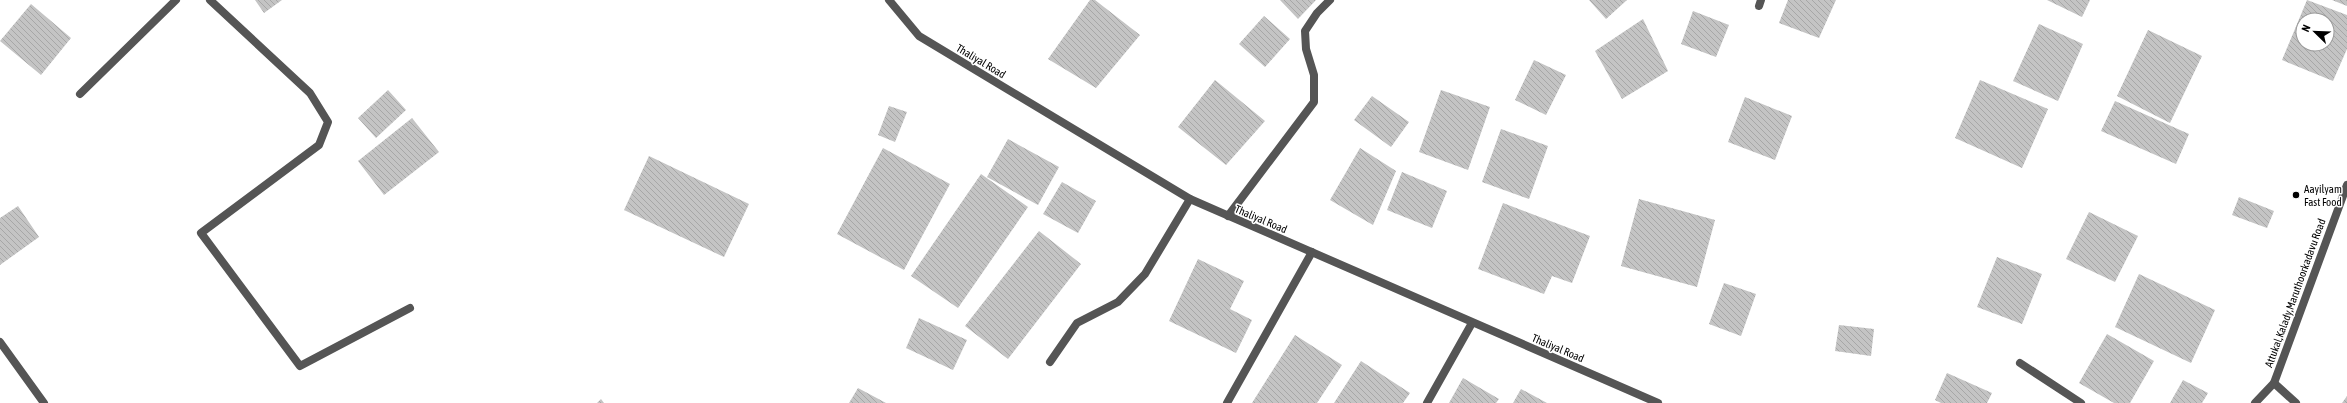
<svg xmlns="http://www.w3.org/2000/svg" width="2347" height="403" font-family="'Asap Condensed',sans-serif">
<defs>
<pattern id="building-back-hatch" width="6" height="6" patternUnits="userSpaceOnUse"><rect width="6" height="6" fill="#c4c4c4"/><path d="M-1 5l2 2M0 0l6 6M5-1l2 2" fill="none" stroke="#a7a7a7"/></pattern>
</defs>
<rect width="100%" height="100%" fill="#fff"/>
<path fill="url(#building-back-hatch)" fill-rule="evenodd" d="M255 0H282L264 13Z
M1090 0H1095L1140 35 1096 88 1048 59Z
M1280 0H1316L1298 19Z
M1589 0H1627L1606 19Z
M1788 0H1836L1819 38 1779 23Z
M2047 0H2090L2082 17Z
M2307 0 2347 15V49L2333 81 2282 60ZM2303 20H2327V44H2303Z
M2332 0H2347V6Z
M31 4 71 38 41 75 0 41Z
M1693 11 1729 25 1716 57 1681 44Z
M1264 16 1290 39 1265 67 1239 44Z
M1643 19 1668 71 1622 99 1595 51Z
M2039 24 2083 44 2058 101 2013 81Z
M2148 30 2202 56 2170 123 2117 96Z
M1534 60 1566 75 1546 115 1515 100Z
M1215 80 1265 121 1226 165 1178 127Z
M1980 80 2048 109 2022 168 1955 138Z
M388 90 406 110 376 138 358 118Z
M1441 90 1490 107 1468 170 1419 152Z
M1372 96 1409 122 1391 147 1354 120Z
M1745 97 1792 116 1775 160 1728 142Z
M2115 101 2189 134 2176 164 2101 131Z
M889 106 907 112 895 142 878 135Z
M412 118 439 152 384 195 358 161Z
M1501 129 1548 146 1529 199 1482 182Z
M1008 139 1059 167 1038 205 987 177Z
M883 148 950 184 904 270 837 234Z
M1360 148 1396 171 1373 225 1330 200Z
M649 156 749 204 724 257 624 210Z
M1402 172 1447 191 1432 228 1387 210Z
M981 174 1028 207 958 308 911 276Z
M1062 182 1096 201 1078 233 1043 214Z
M2239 197 2274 211 2267 228 2232 215Z
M1639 199 1715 220 1697 287 1621 266Z
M1503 203 1590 236 1572 283 1552 276 1544 294 1478 269Z
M18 206 39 237 0 265V218Z
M2089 212 2138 236 2115 282 2066 259Z
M1039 231 1081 264 1008 359 965 326Z
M1997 257 2042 274 2022 324 1977 307Z
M1198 259 1244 281 1230 309 1252 320 1236 353 1169 321Z
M2139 274 2215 310 2191 363 2115 327Z
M1724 283 1756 294 1741 336 1709 324Z
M919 318 967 340 953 370 906 348Z
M1839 325 1874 329 1871 356 1835 351Z
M2107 334 2154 361 2130 403H2114L2079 383Z
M1295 335 1342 365 1317 403H1252Z
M1361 361 1410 393 1403 403H1334Z
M1947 373 1992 393 1987 403H1941L1935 400Z
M1463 378 1499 399 1496 403H1449Z
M2183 380 2208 393 2202 403H2170Z
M858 388 886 403H849Z
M1521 389 1547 403H1513Z
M2347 396V403H2342Z
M601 399 604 403H597Z"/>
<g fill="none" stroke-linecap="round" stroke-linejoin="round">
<path stroke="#555" stroke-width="8" d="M210 0 310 93 328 122 319 145 201 233 300 366 410 308
M1759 6 1761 0
M80 94 176 0
M1228 216 1314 102V75L1306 49 1305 31 1317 13 1330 0
M0 342 44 403
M1050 362 1077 323 1118 302 1145 274 1190 199
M2020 363 2081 403
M2274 383 2296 403
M1227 403 1312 252
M1427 403 1472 323"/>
<path stroke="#555" stroke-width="8" d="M889 0 919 36 1190 199 1658 403
M2255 403 2274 383 2347 185"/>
</g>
<circle fill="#000" stroke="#fff" stroke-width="1.5" cx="2296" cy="195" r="4"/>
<g text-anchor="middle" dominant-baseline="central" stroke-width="3" stroke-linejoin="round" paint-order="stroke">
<g font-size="11" fill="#000" stroke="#fff">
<text transform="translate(981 61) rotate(31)">Thaliyal Road</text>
<text transform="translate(1261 219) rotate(23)">Thaliyal Road</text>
<text transform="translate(2295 293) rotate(-70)">Attukal,Kalady,Maruthoorkadavu Road</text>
<text transform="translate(1558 348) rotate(23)">Thaliyal Road</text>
</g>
<g font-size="11" fill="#000" stroke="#fff" text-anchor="start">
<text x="2304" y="189">Aayilyam<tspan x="2304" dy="13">Fast Food</tspan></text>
</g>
</g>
<g transform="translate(2315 32) rotate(293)"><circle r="19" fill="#ffffff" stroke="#999999"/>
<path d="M0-3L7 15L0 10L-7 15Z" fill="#000000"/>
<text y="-6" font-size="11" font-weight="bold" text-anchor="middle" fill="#000000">N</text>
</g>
</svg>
